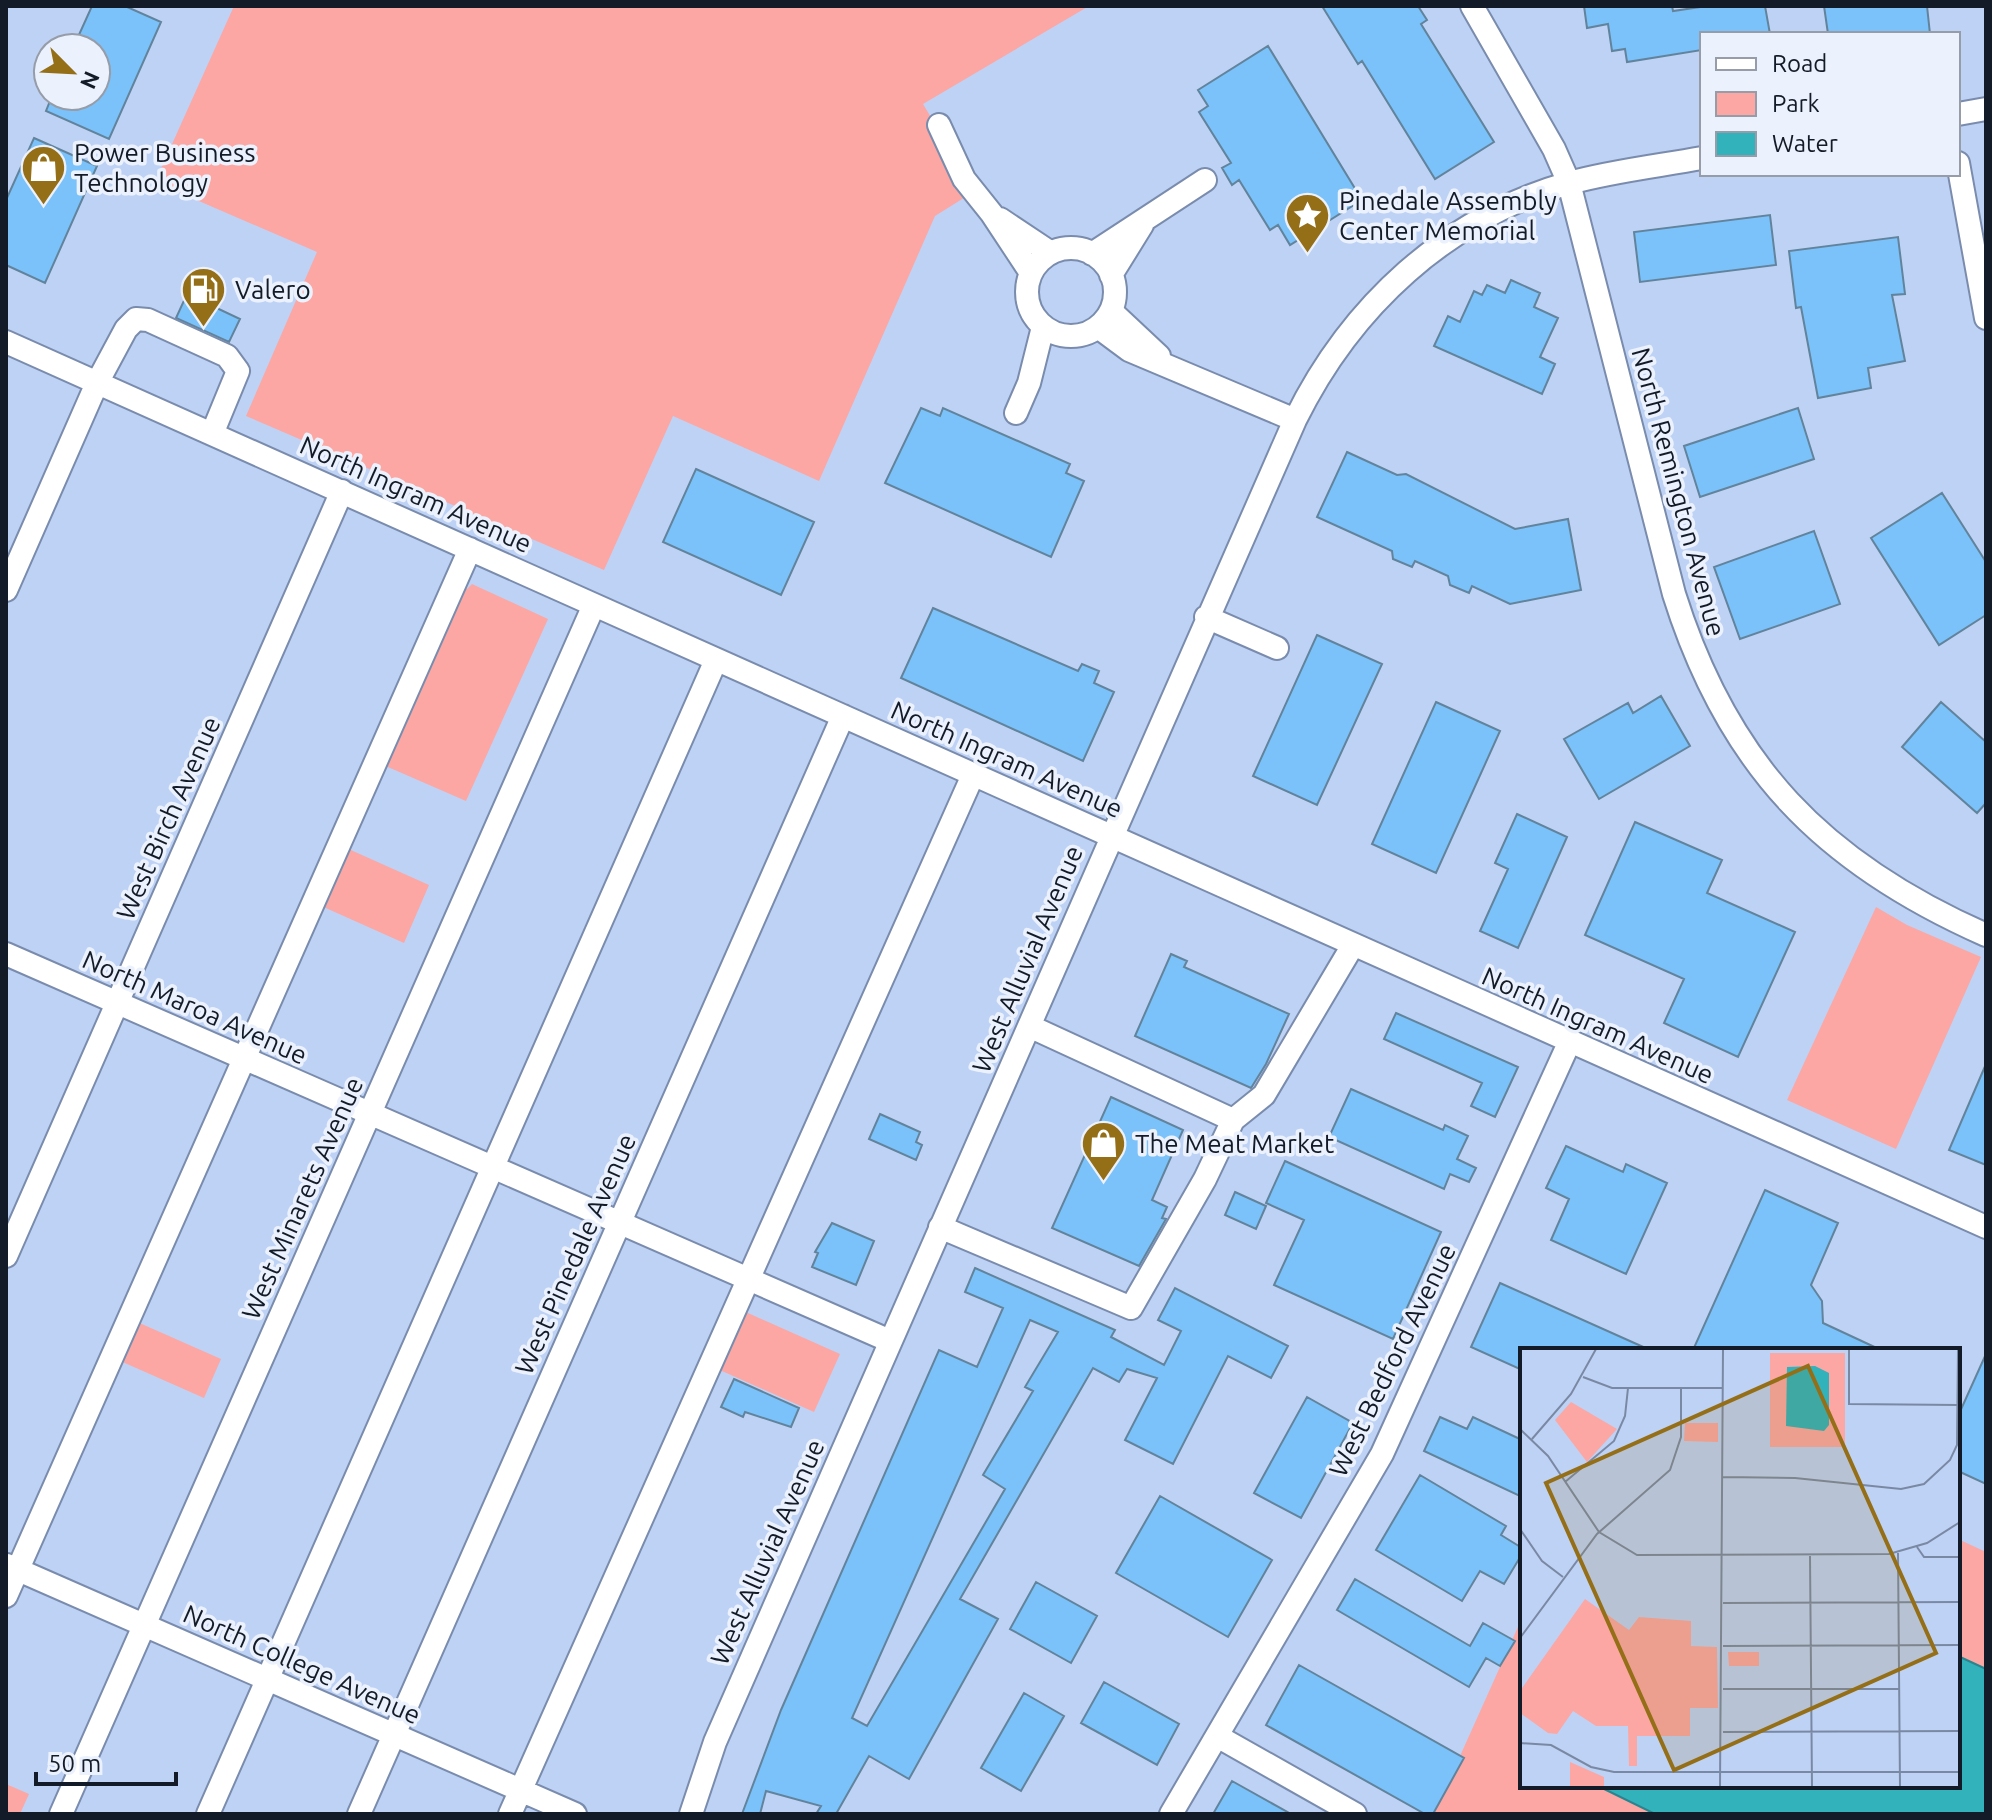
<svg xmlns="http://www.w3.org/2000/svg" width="1992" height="1820" font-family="Ubuntu,sans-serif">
<rect width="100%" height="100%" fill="#bed2f5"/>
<path fill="#fca7a3" d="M234 6H1089L923 104 975 191 935 216 819 481 673 416 604 570 246 416 317 252 155 182Z
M472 584 548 619 466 801 381 764 459 585 467 589Z
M344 847 429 885 404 943 319 905Z
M1876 907 1907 925 1981 957 1896 1149 1787 1100Z
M739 1309 840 1354 814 1412 713 1367Z
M135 1321 221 1359 204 1398 118 1360Z
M1958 1539 1986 1552V1814H1434L1522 1618V1786H1958Z
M6 1784 29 1794 20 1814H6Z"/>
<path fill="#32b2bb" stroke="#29858f" stroke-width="2" d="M1958 1656 1986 1669V1814H1655L1598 1786H1958Z"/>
<path fill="#7ac2f9" stroke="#62839c" stroke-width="2" fill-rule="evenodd" d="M92 6H125L161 22 109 139 46 111 52 96H96V48H73Z
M1322 6H1418L1427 20 1421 24 1494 142 1435 179 1362 61 1358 64Z
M1584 6H1672L1673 11 1707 6H1765L1770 34H1702V50L1627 62 1625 49 1612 51 1608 24 1587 28Z
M1824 6H1927L1930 34H1828Z
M1268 46 1362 200 1290 245 1278 225 1270 230 1239 180 1232 185 1222 168 1231 163 1199 112 1208 106 1198 90Z
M34 138 97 166 45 283 6 265V200Z
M1770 215 1776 265 1640 282 1634 232Z
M1898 237 1905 294 1892 295 1905 361 1868 368 1871 388 1818 398 1801 307 1796 308 1789 251Z
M1511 280 1540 293 1534 307 1558 318 1540 357 1555 364 1542 394 1434 346 1448 316 1460 322 1474 291 1482 295 1487 285 1505 293Z
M187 294 240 319 229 342 176 318Z
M921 408 940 416 943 408 1070 464 1066 473 1084 481 1051 557 885 483Z
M1798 408 1814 459 1700 497 1684 446Z
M1347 452 1397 475 1406 474 1515 529 1568 519 1581 590 1510 604 1472 586 1469 593 1450 585 1448 576 1415 561 1412 567 1393 559 1392 551 1317 517Z
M696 469 814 522 781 595 663 542Z
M1942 493 1986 562V615L1939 645 1871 538Z
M1814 531 1840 604 1740 639 1714 567Z
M933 608 1078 671 1082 664 1099 671 1094 683 1114 692 1083 761 901 678Z
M1317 635 1382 664 1317 805 1253 776Z
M1661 696 1690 746 1599 799 1564 739 1628 703 1633 713Z
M1436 702 1500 731 1436 873 1372 844Z
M1941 702 1986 742V803L1977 813 1902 747Z
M1517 814 1567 837 1518 948 1480 931 1508 869 1495 863Z
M1635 822 1722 860 1707 893 1795 932 1738 1057 1664 1023 1684 979 1585 935Z
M1171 954 1187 961 1184 967 1289 1014 1266 1064 1251 1088 1135 1036Z
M1396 1013 1518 1067 1495 1117 1471 1106 1482 1083 1384 1039Z
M1986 1064V1165L1949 1150Z
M1351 1089 1443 1130 1445 1125 1468 1136 1457 1159 1476 1168 1469 1182 1450 1174 1444 1189 1329 1137Z
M1111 1097 1183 1130 1152 1200 1167 1207 1162 1218 1166 1219 1139 1266 1052 1228Z
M880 1114 920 1132 916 1142 922 1145 916 1160 869 1139Z
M1566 1146 1623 1172 1626 1164 1667 1183 1626 1274 1551 1240 1569 1199 1546 1188Z
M1285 1161 1441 1232 1393 1339 1274 1285 1304 1220 1266 1203Z
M1765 1190 1838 1223 1811 1285 1822 1301 1823 1323 1881 1350H1693Z
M1235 1192 1266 1206 1256 1229 1225 1215Z
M832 1223 874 1241 856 1285 812 1267 818 1253 815 1252Z
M975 1268 1115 1330 1111 1337 1164 1365 1181 1331 1158 1320 1175 1288 1288 1346 1271 1378 1228 1356 1173 1464 1125 1440 1157 1378 1127 1369 1119 1382 1093 1368 960 1599 998 1619 909 1779 869 1756 836 1814H816L821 1806 766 1791 760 1814H742L781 1710 939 1350 977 1367 1003 1308 965 1292ZM1030 1320 1058 1332 1025 1387 1033 1391 983 1475 1005 1489 867 1726 852 1718Z
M1500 1283 1650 1350H1522V1370L1471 1347Z
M1986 1354V1484L1958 1471V1416Z
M734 1379 799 1408 791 1427 745 1412 743 1417 721 1407Z
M1307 1397 1353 1423 1301 1518 1254 1493Z
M1440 1417 1467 1429 1473 1417 1522 1440V1497L1424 1451Z
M1420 1475 1506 1526 1501 1535 1522 1548V1554L1504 1584 1480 1571 1462 1601 1376 1550Z
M1160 1496 1272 1560 1228 1637 1116 1573Z
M1355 1579 1470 1646 1483 1623 1515 1641 1500 1666 1486 1658 1469 1687 1337 1610Z
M1036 1582 1097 1616 1071 1663 1010 1629Z
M1299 1665 1464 1758 1433 1814H1425L1266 1725Z
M1104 1682 1179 1724 1157 1765 1081 1723Z
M1024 1693 1064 1716 1021 1791 981 1768Z
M1232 1781 1291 1814H1213Z"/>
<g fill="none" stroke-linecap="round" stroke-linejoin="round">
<defs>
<path id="minor" d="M1472 6 1554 149 1569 183 1674 594C1728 766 1823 863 1986 935
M1958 114 1986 109
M939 125 964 179 992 214 1031 273
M1958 163 1986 318
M1000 219 1051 253
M1027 292a44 44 0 1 1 88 0a44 44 0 1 1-88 0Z
M1092 254 1205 180
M1111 275 1142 225
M1111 311 1159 356
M1098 327 1129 350 1295 420
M6 342 1986 1227
M1016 413 1029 383 1043 327
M6 590 97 383 126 329 136 319 148 320 227 356 238 371 212 434
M1206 617 1277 648
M6 954 890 1341
M1029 1026 1233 1120
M940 1227 1131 1308 1205 1179 1233 1120 1264 1095 1353 945
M6 1256 342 491
M7 1565 575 1814
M6 1596 470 549
M1217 1736 1355 1814
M61 1814 594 605
M208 1814 716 660
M359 1814 843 716
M510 1814 973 775
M691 1814 715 1742 1295 420C1351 306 1446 218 1569 183 1612 171 1658 166 1702 158
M1171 1814 1382 1454 1569 1043"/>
</defs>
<use href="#minor" stroke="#7a8cad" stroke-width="26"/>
<use href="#minor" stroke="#fff" stroke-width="22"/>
</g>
<defs>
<symbol id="shop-pin" viewBox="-11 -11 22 30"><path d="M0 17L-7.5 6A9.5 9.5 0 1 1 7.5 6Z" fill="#956f18" stroke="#ecf2fd"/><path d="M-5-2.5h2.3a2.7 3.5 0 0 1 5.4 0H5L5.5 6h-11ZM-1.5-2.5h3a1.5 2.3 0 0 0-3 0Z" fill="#fff"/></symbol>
<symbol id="sight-pin" viewBox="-11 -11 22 30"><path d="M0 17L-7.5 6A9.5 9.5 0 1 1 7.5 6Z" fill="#956f18" stroke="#ecf2fd"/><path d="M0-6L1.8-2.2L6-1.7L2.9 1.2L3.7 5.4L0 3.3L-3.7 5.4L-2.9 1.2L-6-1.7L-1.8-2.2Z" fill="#fff"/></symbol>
<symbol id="fuel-pin" viewBox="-11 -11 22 30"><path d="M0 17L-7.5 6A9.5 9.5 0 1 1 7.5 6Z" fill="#956f18" stroke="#ecf2fd"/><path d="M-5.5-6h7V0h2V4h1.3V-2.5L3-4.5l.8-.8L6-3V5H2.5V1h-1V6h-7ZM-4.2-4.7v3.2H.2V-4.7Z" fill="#fff"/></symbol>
</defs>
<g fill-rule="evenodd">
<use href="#shop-pin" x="18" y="142" width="51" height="69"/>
<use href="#sight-pin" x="1282" y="190" width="51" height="69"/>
<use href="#fuel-pin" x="178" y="264" width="51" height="69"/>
<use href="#shop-pin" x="1078" y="1118" width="51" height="69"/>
</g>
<g text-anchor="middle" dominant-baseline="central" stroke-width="7" stroke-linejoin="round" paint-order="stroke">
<g font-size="26" fill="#141b28" stroke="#ecf2fd" text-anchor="start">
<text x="74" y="152">Power Business<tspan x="74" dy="30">Technology</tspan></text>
<text x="1339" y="200">Pinedale Assembly<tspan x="1339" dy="30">Center Memorial</tspan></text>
<text x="235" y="289">Valero</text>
<text x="1135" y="1143">The Meat Market</text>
</g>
<g font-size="26" fill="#141b28" stroke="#ecf2fd">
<text transform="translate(1679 492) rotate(75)">North Remington Avenue</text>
<text transform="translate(416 494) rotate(24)">North Ingram Avenue</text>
<text transform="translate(1007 759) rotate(24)">North Ingram Avenue</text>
<text transform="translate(168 818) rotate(-66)">West Birch Avenue</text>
<text transform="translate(1027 959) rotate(-67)">West Alluvial Avenue</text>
<text transform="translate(195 1007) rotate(24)">North Maroa Avenue</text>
<text transform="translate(1598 1025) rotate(24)">North Ingram Avenue</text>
<text transform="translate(302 1198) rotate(-66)">West Minarets Avenue</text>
<text transform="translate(575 1254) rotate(-66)">West Pinedale Avenue</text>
<text transform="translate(1392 1360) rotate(-64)">West Bedford Avenue</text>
<text transform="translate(767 1552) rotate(-66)">West Alluvial Avenue</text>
<text transform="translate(302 1664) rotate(24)">North College Avenue</text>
</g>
</g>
<g transform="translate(1520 1348)">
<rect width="440" height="440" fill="#bed2f5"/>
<path d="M250 5H325V99H250ZM51 54 97 81 67 114 35 72ZM165 75H198V94L164 93ZM65 251 109 282 119 269 171 273V298L197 299 198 360H170V388H117V418H109L108 378H76L53 363 37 386 28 385 0 365V343ZM208 304H239V318H209ZM50 414 84 429V439H50Z" fill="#fca7a3"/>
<path d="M267 19 295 18 309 25V77L304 83 266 78Z" fill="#32b2bb"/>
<path fill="none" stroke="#7a89a3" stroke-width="2" d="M329 1V56L438 57M63 29 92 40H203M0 81 28 108 79 184 117 207 369 206 407 195 440 174M12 91 51 46 76 1M203 129 275 130 381 141 404 136 430 112 437 97 438 1M45 134 94 93 105 68 108 40M0 181 22 213 43 229M397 199 404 209H440M378 205 380 439M290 208 292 439M203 255 440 254M0 290 77 186 150 122 161 89V40M203 298 440 297M203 341H379M203 384 440 383M0 395 31 397 71 419 94 424H440M200 439 203 1"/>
<path fill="#956f18" fill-opacity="0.15" stroke="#956f18" stroke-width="4" d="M288 18 416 305 154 422 26 135Z"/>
<rect width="440" height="440" fill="none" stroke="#141b28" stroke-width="4"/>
</g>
<rect width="1992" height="1820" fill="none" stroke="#141b28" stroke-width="16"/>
<rect x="1700" y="32" width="260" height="144" fill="#ecf2fd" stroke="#969ca8" stroke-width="2"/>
<rect x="1716" y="58" width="40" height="12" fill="#ffffff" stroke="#969ca8" stroke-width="2"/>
<text x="1772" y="72" font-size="24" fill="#141b28">Road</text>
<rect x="1716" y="92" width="40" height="24" fill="#fca7a3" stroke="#969ca8" stroke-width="2"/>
<text x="1772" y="112" font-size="24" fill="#141b28">Park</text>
<rect x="1716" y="132" width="40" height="24" fill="#32b2bb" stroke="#969ca8" stroke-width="2"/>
<text x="1772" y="152" font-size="24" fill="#141b28">Water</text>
<g transform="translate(72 72) rotate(114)"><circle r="38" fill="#ecf2fd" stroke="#969ca8" stroke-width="2"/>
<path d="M0-6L14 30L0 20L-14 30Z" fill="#956f18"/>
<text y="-12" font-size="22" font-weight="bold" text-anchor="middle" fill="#141b28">N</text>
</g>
<path d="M36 1772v12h140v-12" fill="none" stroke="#141b28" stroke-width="4"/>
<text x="48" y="1772" font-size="24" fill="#141b28" stroke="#ecf2fd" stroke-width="6" paint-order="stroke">50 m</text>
</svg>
